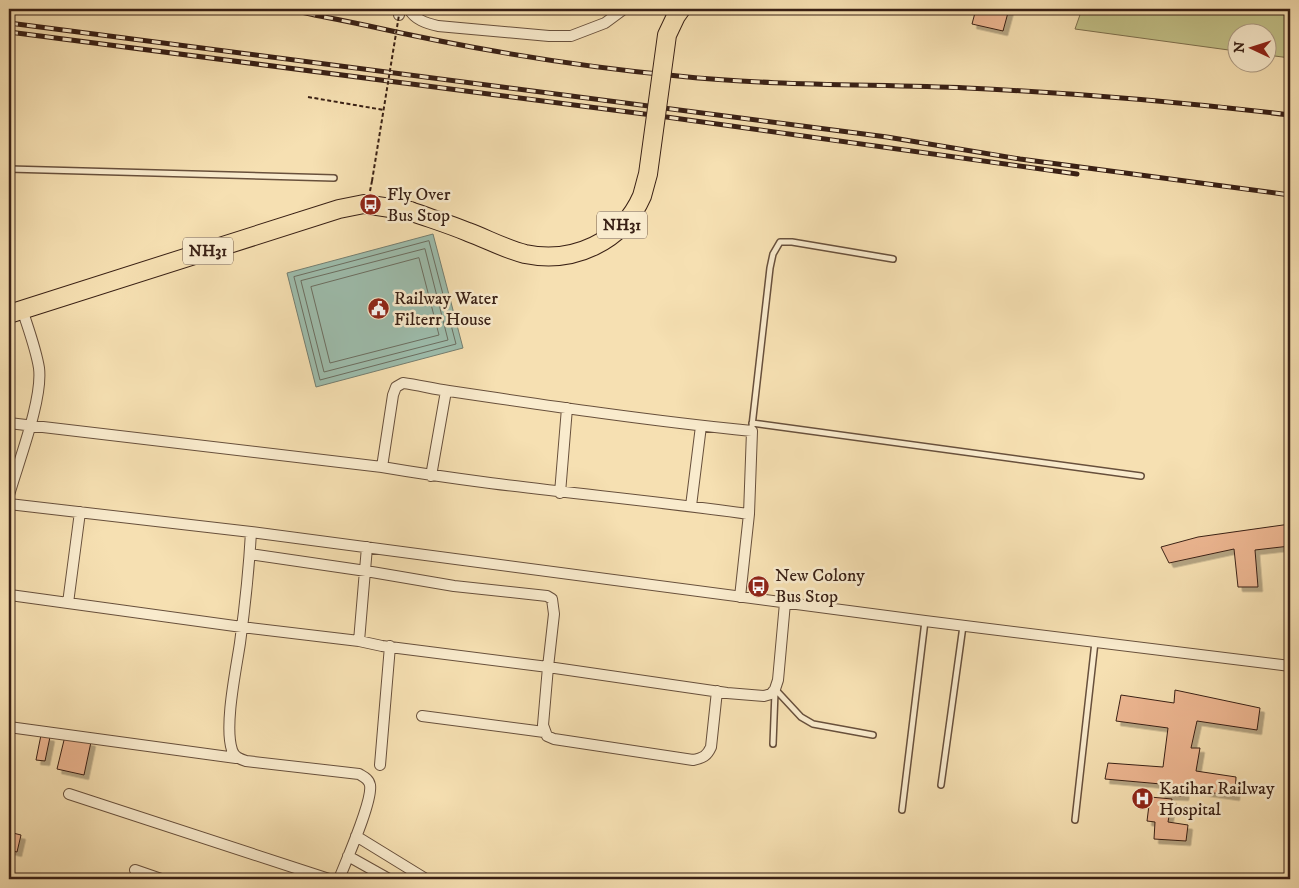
<svg xmlns="http://www.w3.org/2000/svg" width="1299" height="888" font-family="'IM FELL DW Pica',serif">
<defs>
<filter id="shadow"><feDropShadow dx="4.5" dy="4.5" stdDeviation="0" flood-color="#0004"/></filter>
</defs>
<rect width="100%" height="100%" fill="#f6e0b2"/>
<filter id="stains"><feTurbulence type="fractalNoise" baseFrequency=".004" numOctaves="4"/><feColorMatrix values="0 0 0 0 .2 0 0 0 0 .09 0 0 0 0 .02 0 0 0 .5 -.17"/></filter>
<radialGradient id="worn" r=".72"><stop offset=".6" stop-color="#630" stop-opacity="0"/><stop offset="1" stop-color="#630" stop-opacity=".3"/></radialGradient>
<path fill="#c2c188" stroke="#7e704e" d="M1082 9H1290V58L1267 55 1266 32H1236V51L1075 29Z"/>
<path fill="#9dbdad" stroke="#757e70" d="M433 234 463 348 316 387 287 273Z"/>
<g fill="none" stroke-linecap="round" stroke-linejoin="round">
<path stroke="#6b6e61" stroke-width="1" d="M429 241 456 344 320 380 294 277Z
M425 249 448 340 324 372 301 281Z
M419 258 439 335 330 363 311 287Z"/>
</g>
<path fill="#edb691" stroke="#392015" filter="url(#shadow)" d="M976 9H1009L1003 31 972 24Z
M1290 524V546L1255 550 1258 587H1238L1234 549 1169 563 1161 547 1198 537Z
M1175 690 1260 708 1257 730 1197 721 1191 748H1200L1196 771 1236 777 1235 796 1185 789 1184 796 1160 795 1161 784 1105 779 1108 763 1163 767 1168 728 1116 721 1121 695 1174 703Z
M41 735 50 737 45 761 36 760Z
M65 736 91 742 84 775 57 769Z
M1150 797 1172 799 1168 822 1188 825 1186 841 1154 839 1155 822 1147 821Z
M9 832 21 835 17 852 9 850Z"/>
<g fill="none" stroke-linecap="round" stroke-linejoin="round">
<defs>
<path id="lane" d="M9 169 334 178
M752 423 1141 476
M752 426 770 268 773 254 780 242H792L893 259
M775 689 801 717 813 724 873 735
M773 744 775 692
M941 785 963 626
M902 810 925 621
M1075 820 1095 642"/>
<path id="street" d="M409 9C415 20 426 23 438 26L549 36H571L605 23 624 9
M399 15 400 9
M9 423 382 467C504 488 627 497 749 514
M382 467 393 395 396 387 403 383C419 385 433 389 449 391 550 406 651 421 752 431L749 514 740 597
M431 476 446 391
M560 493 567 408
M9 495C18 463 43 399 39 368 36 349 28 328 22 309
M9 504 251 532
M691 506 701 426
M250 554 366 571 454 586 547 596 552 599 554 614 548 667 727 693 764 696 771 694 775 689 778 680 785 603
M10 595 242 627 359 641 382 646 548 667 543 725 547 736 554 739 693 760C703 758 707 756 711 747L717 691
M68 603 80 512
M359 641 367 547
M422 716 544 732
M9 727 236 758
M380 765 390 646
M69 794 329 879
M356 836 426 879
M348 856 389 879
M135 870 161 879
M339 879C346 861 373 801 370 785 369 779 364 777 359 774L246 761C240 759 234 757 232 750 224 726 236 670 240 643 245 606 249 569 251 532L925 621 1290 666"/>
<path id="highway" d="M9 314 339 209 364 204 410 211"/>
</defs>
<use href="#lane" stroke="#68503c" stroke-width="8"/>
<use href="#street" stroke="#68503c" stroke-width="12"/>
<use href="#highway" stroke="#392015" stroke-width="20"/>
<path stroke="#392015" stroke-width="2" stroke-dasharray="4 2.5" stroke-linecap="butt" d="M308 97 384 110
M370 191 372 181"/>
<use href="#lane" stroke="#f9ebcd" stroke-width="5"/>
<use href="#street" stroke="#f9ebcd" stroke-width="10"/>
<use href="#highway" stroke="#f6e0b2" stroke-width="18"/>
<defs>
<path id="rail" d="M289 9C316 16 342 20 369 26 471 49 574 66 678 76 774 86 871 84 967 88 1075 93 1183 102 1290 115
M9 23 887 137 1020 159 1290 195
M9 32 652 115 1077 174"/>
</defs>
<use href="#rail" stroke="#392015" stroke-width="5"/>
<use href="#rail" stroke="#f9ebcd" stroke-width="3" stroke-dasharray="9" stroke-linecap="butt"/>
<defs>
<path id="highway-bridge" d="M410 211C429 218 449 224 468 232 487 239 505 249 525 254 573 264 622 242 642 196 644 189 646 181 648 174L667 35 676 16 681 9"/>
</defs>
<use href="#highway-bridge" stroke="#392015" stroke-width="20" stroke-linecap="butt"/>
<path stroke="#392015" stroke-width="2" stroke-dasharray="4 2.5" stroke-linecap="butt" d="M372 181 399 15"/>
<use href="#highway-bridge" stroke="#f6e0b2" stroke-width="18"/>
</g>
<defs>
<symbol id="bus-disc" viewBox="-11 -11 22 22"><circle r="9.5" fill="#8f2418" stroke="#f9ebcd"/><path d="M-5-6H5V4H4V6H2V4H-2V6H-4V4H-5ZM-3.5-4V0h7V-4ZM-3.5 1.2v1.5H-2V1.2ZM2 1.2v1.5H3.5V1.2Z" fill="#fff"/></symbol>
<symbol id="civic-disc" viewBox="-11 -11 22 22"><circle r="9.5" fill="#8f2418" stroke="#f9ebcd"/><path d="M-.6-6.5H3V-4.5H.6V-3L4-1V1h2V6H-6V1h2V-1L-.6-3ZM-1.2 2.5V6h2.4V2.5Z" fill="#fff"/></symbol>
<symbol id="hospital-disc" viewBox="-11 -11 22 22"><circle r="9.5" fill="#8f2418" stroke="#f9ebcd"/><path d="M-5-5h3v3.5h4V-5h3V5h-3V1.5h-4V5h-3Z" fill="#fff"/></symbol>
</defs>
<g fill-rule="evenodd">
<use href="#bus-disc" x="358" y="192" width="25" height="25"/>
<use href="#civic-disc" x="366" y="296" width="25" height="25"/>
<use href="#bus-disc" x="746" y="574" width="25" height="25"/>
<use href="#hospital-disc" x="1130" y="786" width="25" height="25"/>
</g>
<g text-anchor="middle" dominant-baseline="central" stroke-width="5" stroke-linejoin="round" paint-order="stroke">
<g fill="#f9ebcd" stroke="#735d4c" stroke-width="1">
<rect x="597" y="211.5" width="50" height="27" rx="4"/>
<rect x="183" y="237.5" width="50" height="27" rx="4"/>
</g>
<g font-size="16" font-weight="bold" fill="#392015">
<text x="622" y="225">NH31</text>
<text x="208" y="251">NH31</text>
</g>
<g font-size="18" fill="#392015" stroke="#f9ebcd" text-anchor="start">
<text x="387" y="195">Fly Over<tspan x="387" dy="21">Bus Stop</tspan></text>
<text x="394" y="299">Railway Water<tspan x="394" dy="21">Filterr House</tspan></text>
<text x="775" y="576">New Colony<tspan x="775" dy="21">Bus Stop</tspan></text>
<text x="1159" y="789">Katihar Railway<tspan x="1159" dy="21">Hospital</tspan></text>
</g>
</g>
<rect width="1299" height="888" fill="none" stroke="#f6e0b2" stroke-width="30"/>
<rect x="10" y="10" width="1279" height="868" fill="none" stroke="#392015" stroke-width="2.5"/>
<rect x="15" y="15" width="1269" height="858" fill="none" stroke="#392015"/>
<g transform="translate(1252 48) rotate(274)"><circle r="24" fill="#f9ebcd" stroke="#ac9a83"/>
<path d="M0-4L9 19L0 12L-9 19Z" fill="#8f2418"/>
<text y="-8" font-size="14" font-weight="bold" text-anchor="middle" fill="#392015">N</text>
</g>
<rect width="100%" height="100%" filter="url(#stains)"/>
<rect width="100%" height="100%" fill="url(#worn)"/>
</svg>
